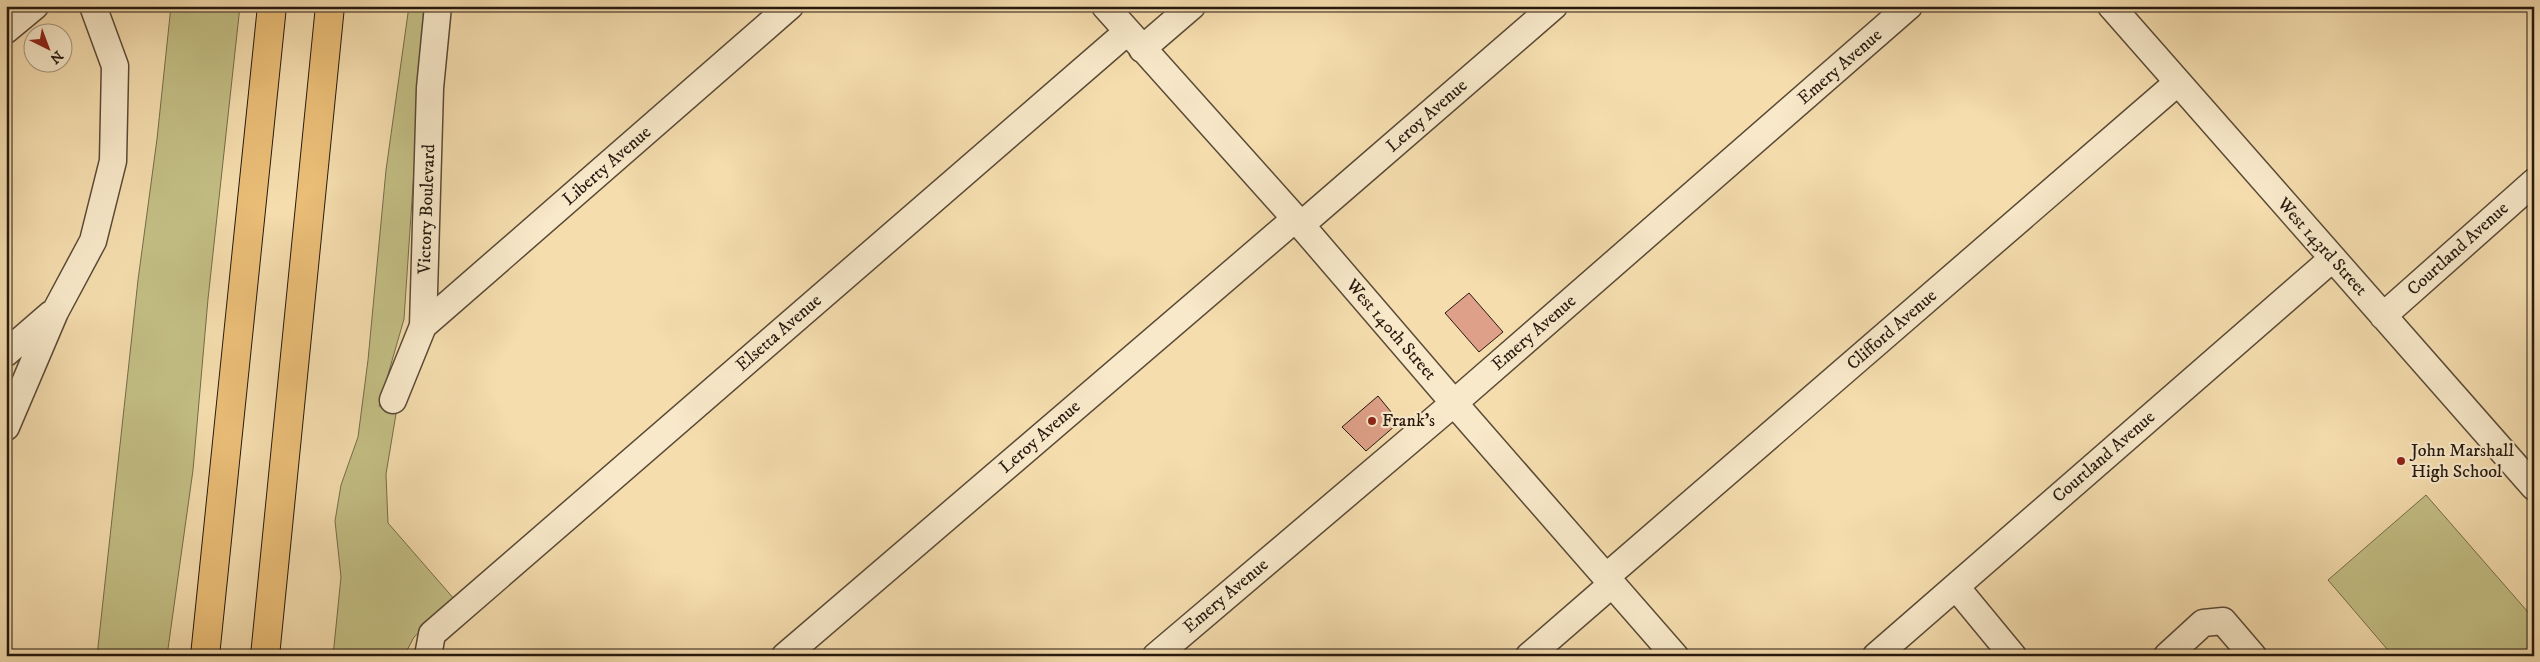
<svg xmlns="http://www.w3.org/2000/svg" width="2540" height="662" font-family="'IM FELL DW Pica',serif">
<rect width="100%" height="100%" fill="#f5ddae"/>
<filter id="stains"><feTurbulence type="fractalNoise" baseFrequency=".004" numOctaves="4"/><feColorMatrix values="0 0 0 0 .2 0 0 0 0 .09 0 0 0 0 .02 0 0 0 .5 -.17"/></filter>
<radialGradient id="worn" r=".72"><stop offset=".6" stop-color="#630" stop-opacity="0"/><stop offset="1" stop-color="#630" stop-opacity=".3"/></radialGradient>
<path fill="#c3bf85" stroke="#746c4a" d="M171 6H240L208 299 193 470 167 656H97L138 280 157 139Z
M409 6H430L419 96 404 319 379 406 396 414 386 474 388 523 455 600 414 637 404 656H333L341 577 335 521 341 485 358 437 368 360 386 170Z
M2426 495 2534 619V656H2393L2328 580Z"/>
<path fill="#dea088" stroke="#26190f" d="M1469 293 1503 332 1479 352 1445 313Z
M1378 396 1396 418V425L1366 451 1342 427Z"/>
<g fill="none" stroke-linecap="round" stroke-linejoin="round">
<defs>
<path id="minor" d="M1105 6 1301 225 1454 403 1675 656
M2111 6 2534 487
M6 30 35 6
M1142 49 1192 6
M1301 225 1554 6
M2383 316 2534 182
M423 326 790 6
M6 353 51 314
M393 400 423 326 430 88 438 6
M6 427 55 312 93 241 113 161 115 66 93 6
M1606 577 2177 83
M1956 587 2013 656
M428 656 432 634 1127 32
M785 656 1295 219
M1156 656 1454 403 1909 6
M1529 656 1612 584
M1876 656 2332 259
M2167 656 2203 623 2223 621 2253 656"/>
<path id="highway" d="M205 656 272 6
M265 656 330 6"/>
</defs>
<use href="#minor" stroke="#5a4a37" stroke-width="29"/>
<use href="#highway" stroke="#26190f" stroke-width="30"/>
<use href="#minor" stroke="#f8e9ca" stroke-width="26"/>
<use href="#highway" stroke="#eabe77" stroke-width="28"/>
</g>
<g fill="#8f2418" stroke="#f8e9ca" stroke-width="2">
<circle cx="1372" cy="421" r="5"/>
<circle cx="2401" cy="461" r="5"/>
</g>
<g text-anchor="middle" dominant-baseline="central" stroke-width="4.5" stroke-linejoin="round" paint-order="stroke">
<g font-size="18" fill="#26190f" stroke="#f8e9ca">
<text transform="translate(1840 67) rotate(-41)">Emery Avenue</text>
<text transform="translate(1427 116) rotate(-41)">Leroy Avenue</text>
<text transform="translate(607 166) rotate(-41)">Liberty Avenue</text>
<text transform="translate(427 209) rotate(-88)">Victory Boulevard</text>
<text transform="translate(2322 247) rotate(48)">West 143rd Street</text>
<text transform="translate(2458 249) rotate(-42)">Courtland Avenue</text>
<text transform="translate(1391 330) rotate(49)">West 140th Street</text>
<text transform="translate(1892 330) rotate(-41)">Clifford Avenue</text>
<text transform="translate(779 333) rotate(-41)">Elsetta Avenue</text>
<text transform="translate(1534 333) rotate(-41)">Emery Avenue</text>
<text transform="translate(1040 437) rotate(-41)">Leroy Avenue</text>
<text transform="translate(2104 457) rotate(-41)">Courtland Avenue</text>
<text transform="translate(1226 596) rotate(-40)">Emery Avenue</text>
</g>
<g font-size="18" fill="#26190f" stroke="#f8e9ca" text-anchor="start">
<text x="1382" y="421">Frank's</text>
<text x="2411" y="451">John Marshall<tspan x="2411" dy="21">High School</tspan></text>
</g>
</g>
<rect width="2540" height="662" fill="none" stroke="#f5ddae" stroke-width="25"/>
<rect x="8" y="8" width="2525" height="647" fill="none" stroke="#26190f" stroke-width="2.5"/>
<rect x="12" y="12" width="2515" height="637" fill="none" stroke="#26190f"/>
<g transform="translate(48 48) rotate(138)"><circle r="24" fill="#f8e9ca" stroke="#a4967f"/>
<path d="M0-4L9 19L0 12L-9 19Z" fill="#8f2418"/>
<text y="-8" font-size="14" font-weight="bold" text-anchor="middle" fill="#26190f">N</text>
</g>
<rect width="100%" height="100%" filter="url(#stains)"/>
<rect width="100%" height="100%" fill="url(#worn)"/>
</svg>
